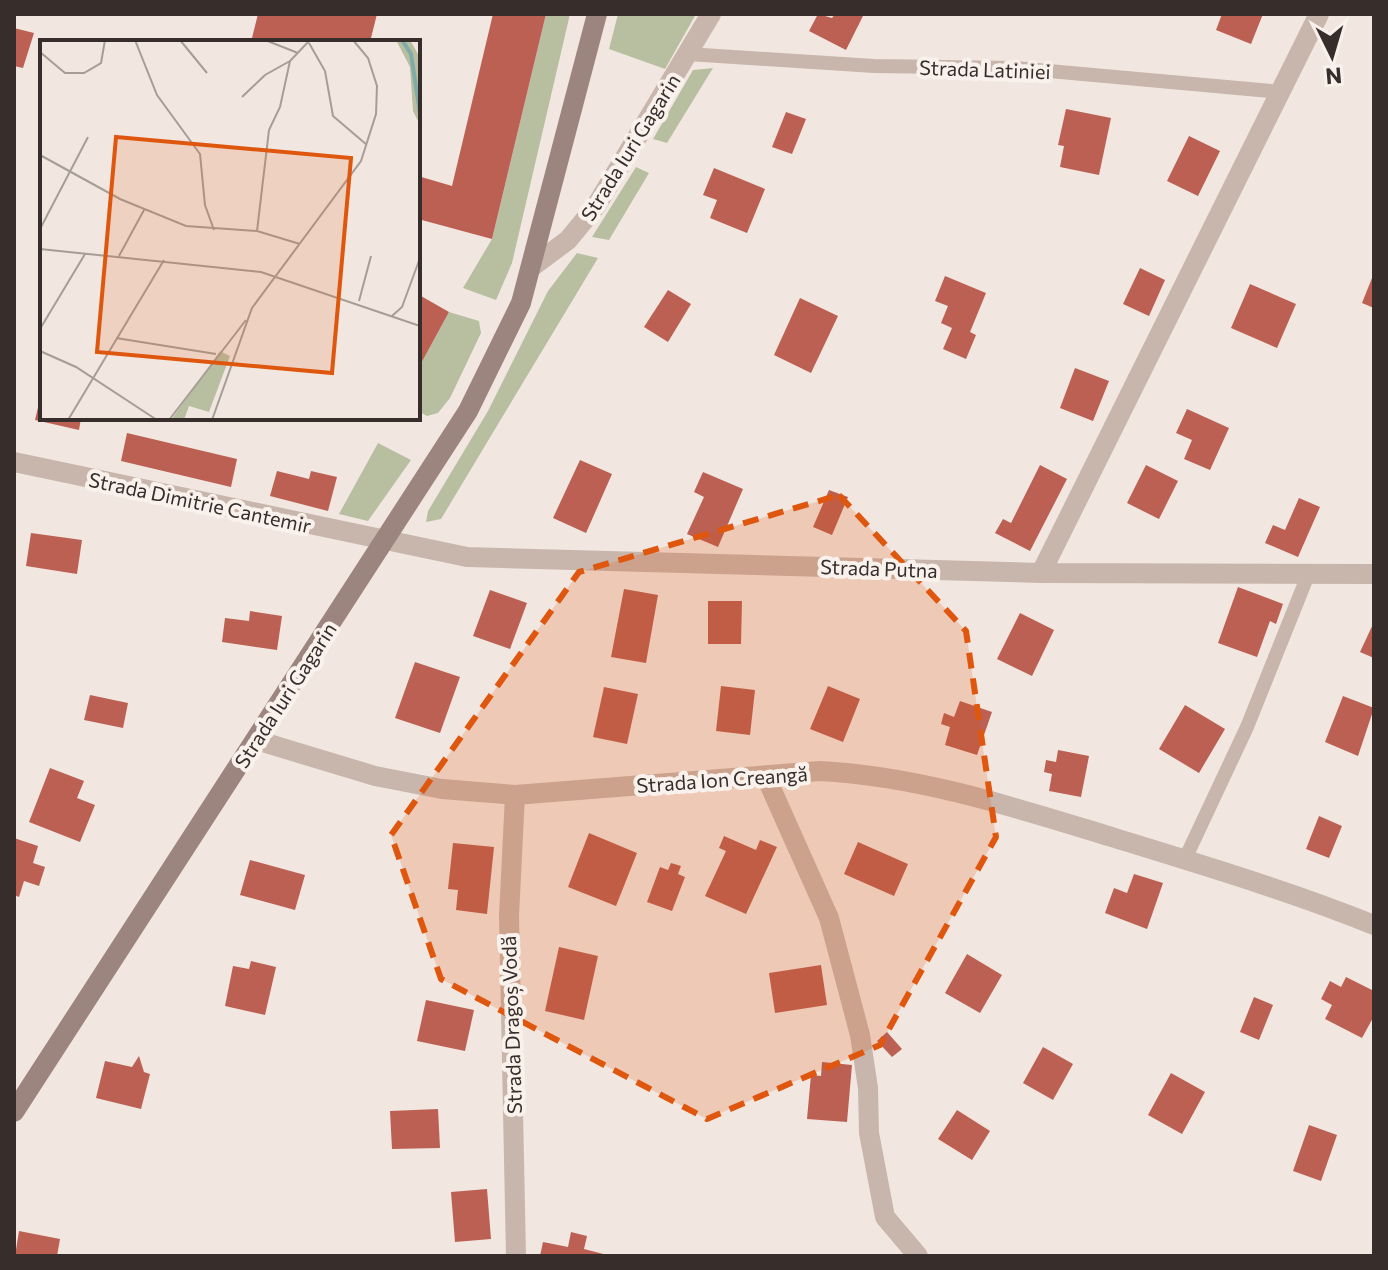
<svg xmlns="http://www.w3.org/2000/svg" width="1388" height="1270" font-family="Commissioner,sans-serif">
<rect width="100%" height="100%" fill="#f1e7e0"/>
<path fill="#b8bfa1" d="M546 14H570L512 263 496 300 463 288 492 239Z
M618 14H696L665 69 609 49Z
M713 68 667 143 653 139 693 70Z
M636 167 649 173 609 240 592 237Z
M577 253 598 258 441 519 426 522 428 511 488 411 548 291Z
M449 312 479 321 481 333 450 398 438 413 427 416 418 411V369Z
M378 443 411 460 368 521 339 514Z"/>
<path fill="#bb6053" d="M258 14H377L370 42H251Z
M493 14H546L492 239 418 219V176L452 186Z
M818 14 832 18 835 14H864L846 50 809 31Z
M1222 14H1263L1251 44 1216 30Z
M14 28 34 33 23 68 14 66Z
M1066 109 1111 118 1099 175 1060 167 1064 146 1058 145Z
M786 112 806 119 792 154 772 147Z
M1189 136 1220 151 1198 196 1167 181Z
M714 168 765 189 747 233 710 218 717 200 703 195Z
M1140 268 1165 280 1149 316 1123 304Z
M1374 273V308L1362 303Z
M945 276 986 293 970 332 976 335 966 359 943 349 952 328 941 323 948 306 935 301Z
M1250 284 1296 304 1277 348 1231 328Z
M668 290 691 304 668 342 644 327Z
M421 296 449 312 418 369V301Z
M800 298 838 316 811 373 774 355Z
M1075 368 1109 381 1093 421 1060 408Z
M41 395 42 418H81L79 430 35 420Z
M1187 409 1229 428 1210 470 1184 459 1192 440 1176 433Z
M127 433 237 459 231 487 121 461Z
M580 460 612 474 586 533 553 518Z
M1040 465 1067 479 1030 551 995 533 1003 519 1011 523Z
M1146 465 1178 481 1159 519 1127 503Z
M277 471 309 479 311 471 337 477 328 511 270 496Z
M703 472 743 489 718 547 687 534 704 497 694 492Z
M829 490 848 497 832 535 813 527Z
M1299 498 1320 507 1298 557 1265 543 1273 525 1285 530Z
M31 533 82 540 77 574 26 566Z
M1238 587 1283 604 1276 624 1270 621 1257 657 1218 643Z
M624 589 658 595 646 663 611 657Z
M490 590 527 603 510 649 473 636Z
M708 601H742L741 644H708Z
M250 611 282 616 277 650 222 642 225 618 249 621Z
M1020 613 1054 630 1032 676 997 659Z
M1374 622V658L1360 652Z
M415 662 460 677 440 733 395 718Z
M721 686 755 690 750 735 716 731Z
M828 686 860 699 843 742 810 729Z
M604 687 638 694 627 744 593 737Z
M90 695 128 703 123 728 84 720Z
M1343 696 1374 708 1358 756 1325 742Z
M960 701 992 712 977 755 945 745 950 727 941 724 944 713 954 717Z
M1185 705 1225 729 1199 773 1159 749Z
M1058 750 1089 756 1081 797 1049 791 1052 774 1044 772 1046 760 1056 762Z
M50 768 84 781 77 798 95 805 80 842 29 822Z
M1319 816 1342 826 1329 858 1306 849Z
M589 833 637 853 616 906 568 887Z
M724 836 756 850 760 840 777 847 746 914 705 896 726 851 719 848Z
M14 838 38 846 33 863 45 867 39 886 24 881 19 897 14 895Z
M858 842 908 864 894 896 844 874Z
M453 843 494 847 487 914 456 910 458 890 448 889Z
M250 860 305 875 295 910 240 895Z
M671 863 681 866 678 874 685 877 672 911 647 902 660 867 668 870Z
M1134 874 1163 883 1147 929 1105 913 1114 888 1127 893Z
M559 947 598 956 584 1020 545 1011Z
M967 954 1002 975 980 1013 945 993Z
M251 961 276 967 265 1015 225 1006 233 966 249 969Z
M821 965 827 1005 775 1013 769 973Z
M1346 977 1374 991V1016L1362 1038 1325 1019 1332 1005 1321 999 1330 981 1341 987Z
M1254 997 1273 1005 1259 1040 1240 1032Z
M426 1000 474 1010 465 1051 417 1041Z
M887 1032 902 1049 892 1057 877 1041Z
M1043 1047 1073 1064 1053 1100 1023 1083Z
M139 1056 144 1072 150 1074 141 1109 96 1098 105 1061 132 1067Z
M822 1062 852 1065 847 1122 807 1119 811 1075 821 1076Z
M1171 1073 1205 1092 1182 1134 1148 1115Z
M438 1109 440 1148 392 1149 390 1111Z
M957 1110 990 1131 972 1160 938 1139Z
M1309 1125 1337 1135 1321 1181 1293 1171Z
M487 1189 491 1239 455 1242 451 1192Z
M19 1231 60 1239 57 1256H15Z
M571 1232 587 1236 584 1249 611 1256H540L543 1242 568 1247Z"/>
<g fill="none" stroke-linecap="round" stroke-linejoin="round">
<path stroke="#c8b6ac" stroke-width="14" d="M688 54 874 66 1015 68 1282 92
M1185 859 1247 727 1308 575"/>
<path stroke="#c8b6ac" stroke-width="20" d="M533 266 568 240 596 206 711 14
M14 462 467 557 1041 573 1374 574
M1041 573 1319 14
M766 777 829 918 860 1035 868 1088 869 1133 885 1217 918 1256
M515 795 509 916 516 1256"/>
<path stroke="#c8b6ac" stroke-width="20" d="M256 740 375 776 442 789 515 795 820 771C920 776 1020 809 1115 838 1202 865 1290 891 1374 925"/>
<path stroke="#9c857e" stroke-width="20" d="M14 1112 468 411 521 303 597 14"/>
</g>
<path fill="#df570e" fill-opacity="0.2" stroke="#df570e" stroke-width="6" stroke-dasharray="16 10" stroke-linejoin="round" d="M839 495 966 631 996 837 880 1045 707 1119 441 979 391 835 579 572Z"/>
<g text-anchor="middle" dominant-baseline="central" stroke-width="8" stroke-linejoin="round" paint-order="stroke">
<g font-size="20" fill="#372d2a" stroke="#f9f1ec">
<text transform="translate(985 69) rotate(2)">Strada Latiniei</text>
<text transform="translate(630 147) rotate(-58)">Strada Iuri Gagarin</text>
<text transform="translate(200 502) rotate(12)">Strada Dimitrie Cantemir</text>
<text transform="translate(879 568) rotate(2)">Strada Putna</text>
<text transform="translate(285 695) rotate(-57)">Strada Iuri Gagarin</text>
<text transform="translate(722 779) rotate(-4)">Strada Ion Creangă</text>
<text transform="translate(511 1025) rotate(-92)">Strada Dragoș Vodă</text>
</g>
</g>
<g transform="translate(40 40)">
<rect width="380" height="380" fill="#f1e7e0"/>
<path d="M356 0H370L379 16 380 85 373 71 370 27ZM180 311 190 316 169 372 149 366 144 380H131Z" fill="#b8bfa1"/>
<path fill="none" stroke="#81aba8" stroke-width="4" d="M362 0 371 14 380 73"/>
<path fill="none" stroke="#a79d97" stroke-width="2" d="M95 0 117 55 160 114 165 165 174 190M140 0 167 33M225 0 258 13M269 3 285 31 293 76 327 105M0 12 25 33H44L61 23 65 0M202 57 225 35 250 21M0 115 80 159 146 186 217 191 260 204M0 189 48 97M217 191 229 90 240 67 250 21 270 0M0 209 221 232 380 286M79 216 104 170M319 261 331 216M352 276 362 267 380 218M0 289 45 214M76 298 176 314M0 311 36 327 117 380M28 380 124 220M129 380 206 280M172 380 212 268 321 121 336 74 337 46 328 18 313 0"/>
<path fill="#df570e" fill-opacity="0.15" stroke="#df570e" stroke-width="4" d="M76 97 311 118 292 333 57 312Z"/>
<rect width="380" height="380" fill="none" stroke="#372d2a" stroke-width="4"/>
</g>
<rect width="1388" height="1270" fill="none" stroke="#372d2a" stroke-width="32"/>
<g transform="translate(1332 56) rotate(175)" stroke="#f9f1ec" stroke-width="6" paint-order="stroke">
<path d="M0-6L14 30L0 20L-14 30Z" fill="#372d2a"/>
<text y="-12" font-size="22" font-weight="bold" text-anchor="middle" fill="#372d2a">N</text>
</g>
</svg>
